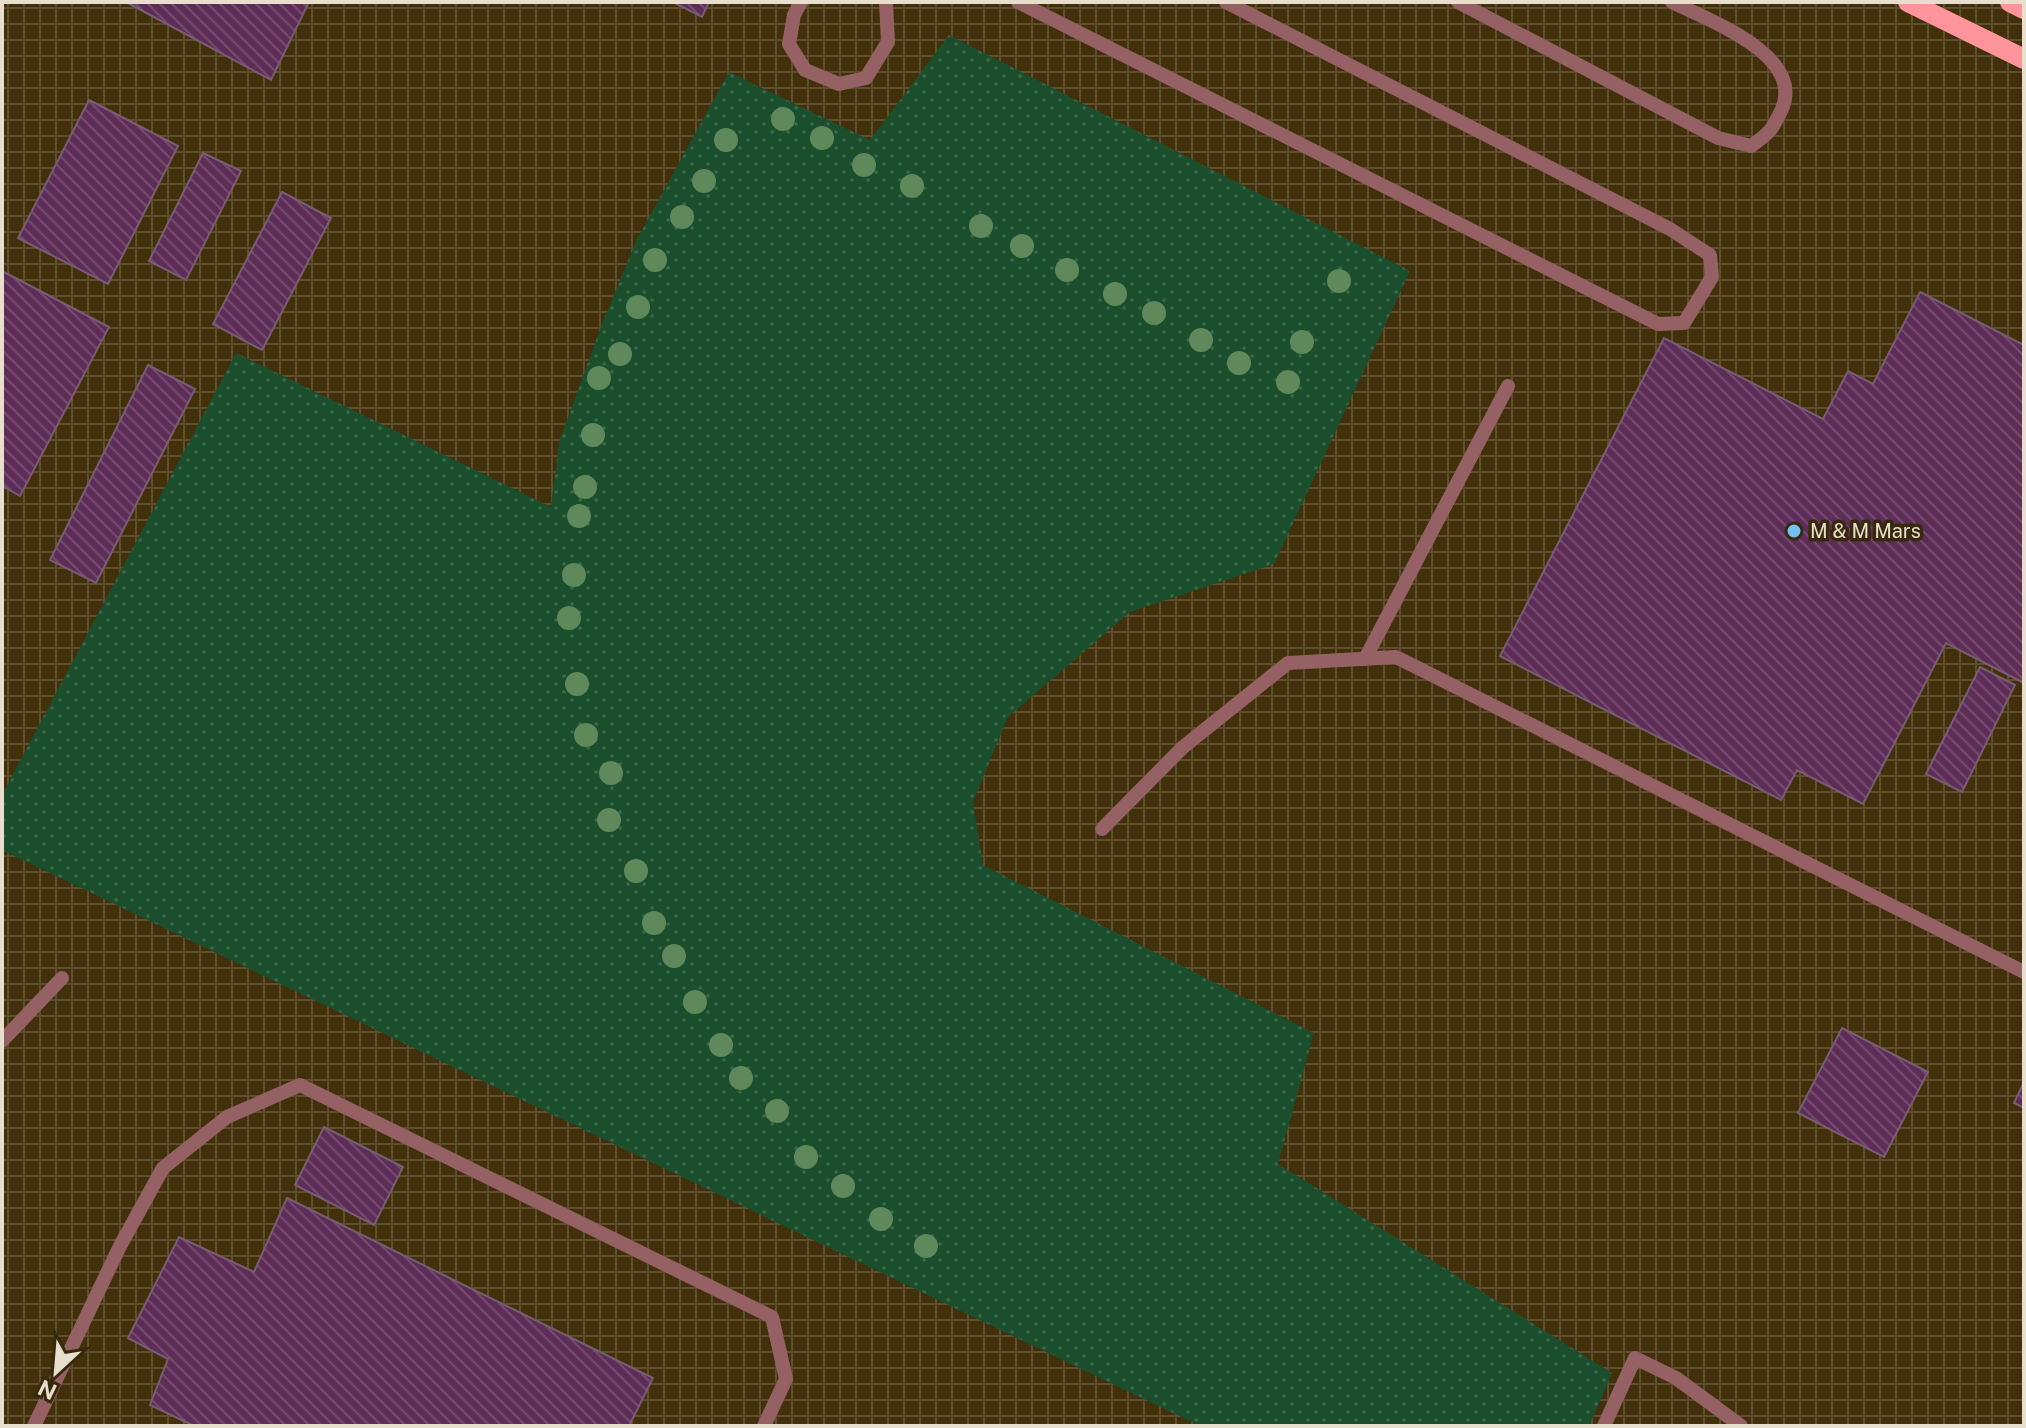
<svg xmlns="http://www.w3.org/2000/svg" width="2026" height="1428" font-family="'Public Sans',sans-serif">
<defs>
<pattern id="industrial-grid" width="8" height="8" patternUnits="userSpaceOnUse" patternTransform="scale(2)"><rect width="8" height="8" fill="#42300b"/><path d="M0 4h8M4 0v8" fill="none" stroke="#5d4e2d"/></pattern>
<pattern id="grass-dots" width="8" height="8" patternUnits="userSpaceOnUse" patternTransform="scale(2)"><rect width="8" height="8" fill="#1b4e2d"/><path d="M2 2h.1M6 6h.1" fill="none" stroke="#3c674a" stroke-width="1.8" stroke-linecap="round"/></pattern>
<pattern id="building-back-hatch" width="6" height="6" patternUnits="userSpaceOnUse" patternTransform="scale(2)"><rect width="6" height="6" fill="#5d2d57"/><path d="M-1 5l2 2M0 0l6 6M5-1l2 2" fill="none" stroke="#744b6e"/></pattern>
</defs>
<rect width="100%" height="100%" fill="#37290c"/>
<path fill="url(#industrial-grid)" d="M2 2H2024V1426H2Z"/>
<path fill="url(#grass-dots)" d="M949 35 1410 271 1274 564 1130 612 1008 717 973 802 983 865 1314 1033 1278 1164 1612 1373 1589 1426H1200L2 850V795L236 353 551 507 559 442 602 324 637 239 729 72 870 140Z"/>
<path fill="url(#building-back-hatch)" stroke="#785d73" stroke-width="2" d="M126 2H309L271 80Z
M673 2H709L702 17Z
M89 100 178 146 108 284 18 238Z
M203 153 241 171 186 280 149 261Z
M282 192 331 218 262 350 213 324Z
M2 271 109 327 20 496 2 486Z
M1920 292 2024 345V683L1946 643 1863 804 1797 770 1781 800 1500 656 1664 338 1823 419 1848 371 1873 384Z
M148 365 195 389 96 583 50 560Z
M1980 667 2015 685 1962 792 1926 774Z
M1842 1028 1928 1072 1884 1157 1798 1113Z
M2024 1082V1108L2014 1103Z
M324 1127 403 1167 374 1225 295 1185Z
M287 1198 653 1378 629 1426H194L150 1405 168 1359 128 1338 179 1237 254 1272Z"/>
<g fill="none" stroke-linecap="round" stroke-linejoin="round">
<path stroke="#956165" stroke-width="14" d="M801 2 794 15 789 44 805 70 839 84 866 78 888 42 886 2
M1018 2 1658 324 1684 323 1712 277 1710 255 1670 229 1226 2
M1458 2 1718 138 1751 146C1771 132 1772 130 1782 109 1805 55 1708 20 1672 2
M1365 659 1508 386
M1102 829 1182 748 1288 663 1396 657 2024 972
M2 1041 62 978
M34 1426 120 1246 163 1168 227 1117 300 1085 772 1317 786 1379 764 1426
M1604 1426 1635 1358 1676 1378 1741 1426"/>
<path stroke="#ff949d" stroke-width="20" d="M1908 2 2024 59
M2010 2 2024 9"/>
</g>
<g fill="#5f895a">
<circle cx="783" cy="119" r="12"/>
<circle cx="822" cy="138" r="12"/>
<circle cx="726" cy="140" r="12"/>
<circle cx="864" cy="165" r="12"/>
<circle cx="704" cy="181" r="12"/>
<circle cx="912" cy="186" r="12"/>
<circle cx="682" cy="217" r="12"/>
<circle cx="981" cy="226" r="12"/>
<circle cx="1022" cy="246" r="12"/>
<circle cx="655" cy="260" r="12"/>
<circle cx="1067" cy="270" r="12"/>
<circle cx="1339" cy="281" r="12"/>
<circle cx="1115" cy="294" r="12"/>
<circle cx="638" cy="307" r="12"/>
<circle cx="1154" cy="313" r="12"/>
<circle cx="1201" cy="340" r="12"/>
<circle cx="1302" cy="342" r="12"/>
<circle cx="620" cy="354" r="12"/>
<circle cx="1239" cy="363" r="12"/>
<circle cx="599" cy="378" r="12"/>
<circle cx="1288" cy="382" r="12"/>
<circle cx="593" cy="435" r="12"/>
<circle cx="585" cy="487" r="12"/>
<circle cx="579" cy="516" r="12"/>
<circle cx="574" cy="575" r="12"/>
<circle cx="569" cy="618" r="12"/>
<circle cx="577" cy="684" r="12"/>
<circle cx="586" cy="735" r="12"/>
<circle cx="611" cy="773" r="12"/>
<circle cx="609" cy="820" r="12"/>
<circle cx="636" cy="871" r="12"/>
<circle cx="654" cy="923" r="12"/>
<circle cx="674" cy="956" r="12"/>
<circle cx="695" cy="1002" r="12"/>
<circle cx="721" cy="1045" r="12"/>
<circle cx="741" cy="1078" r="12"/>
<circle cx="777" cy="1111" r="12"/>
<circle cx="806" cy="1157" r="12"/>
<circle cx="843" cy="1186" r="12"/>
<circle cx="881" cy="1219" r="12"/>
<circle cx="926" cy="1246" r="12"/>
</g>
<circle fill="#72c1f5" stroke="#37290c" stroke-width="3" cx="1794" cy="531" r="8"/>
<g text-anchor="middle" dominant-baseline="central" stroke-width="7" stroke-linejoin="round" paint-order="stroke">
<g font-size="20" fill="#e7dece" stroke="#37290c" text-anchor="start">
<text x="1810" y="531">M &amp; M Mars</text>
</g>
</g>
<rect width="2026" height="1428" fill="none" stroke="#e7dece" stroke-width="8"/>
<g transform="translate(56 1372) rotate(206)" stroke="#37290c" stroke-width="6" paint-order="stroke">
<path d="M0-6L14 30L0 20L-14 30Z" fill="#e7dece"/>
<text y="-12" font-size="22" font-weight="bold" text-anchor="middle" fill="#e7dece">N</text>
</g>
</svg>
